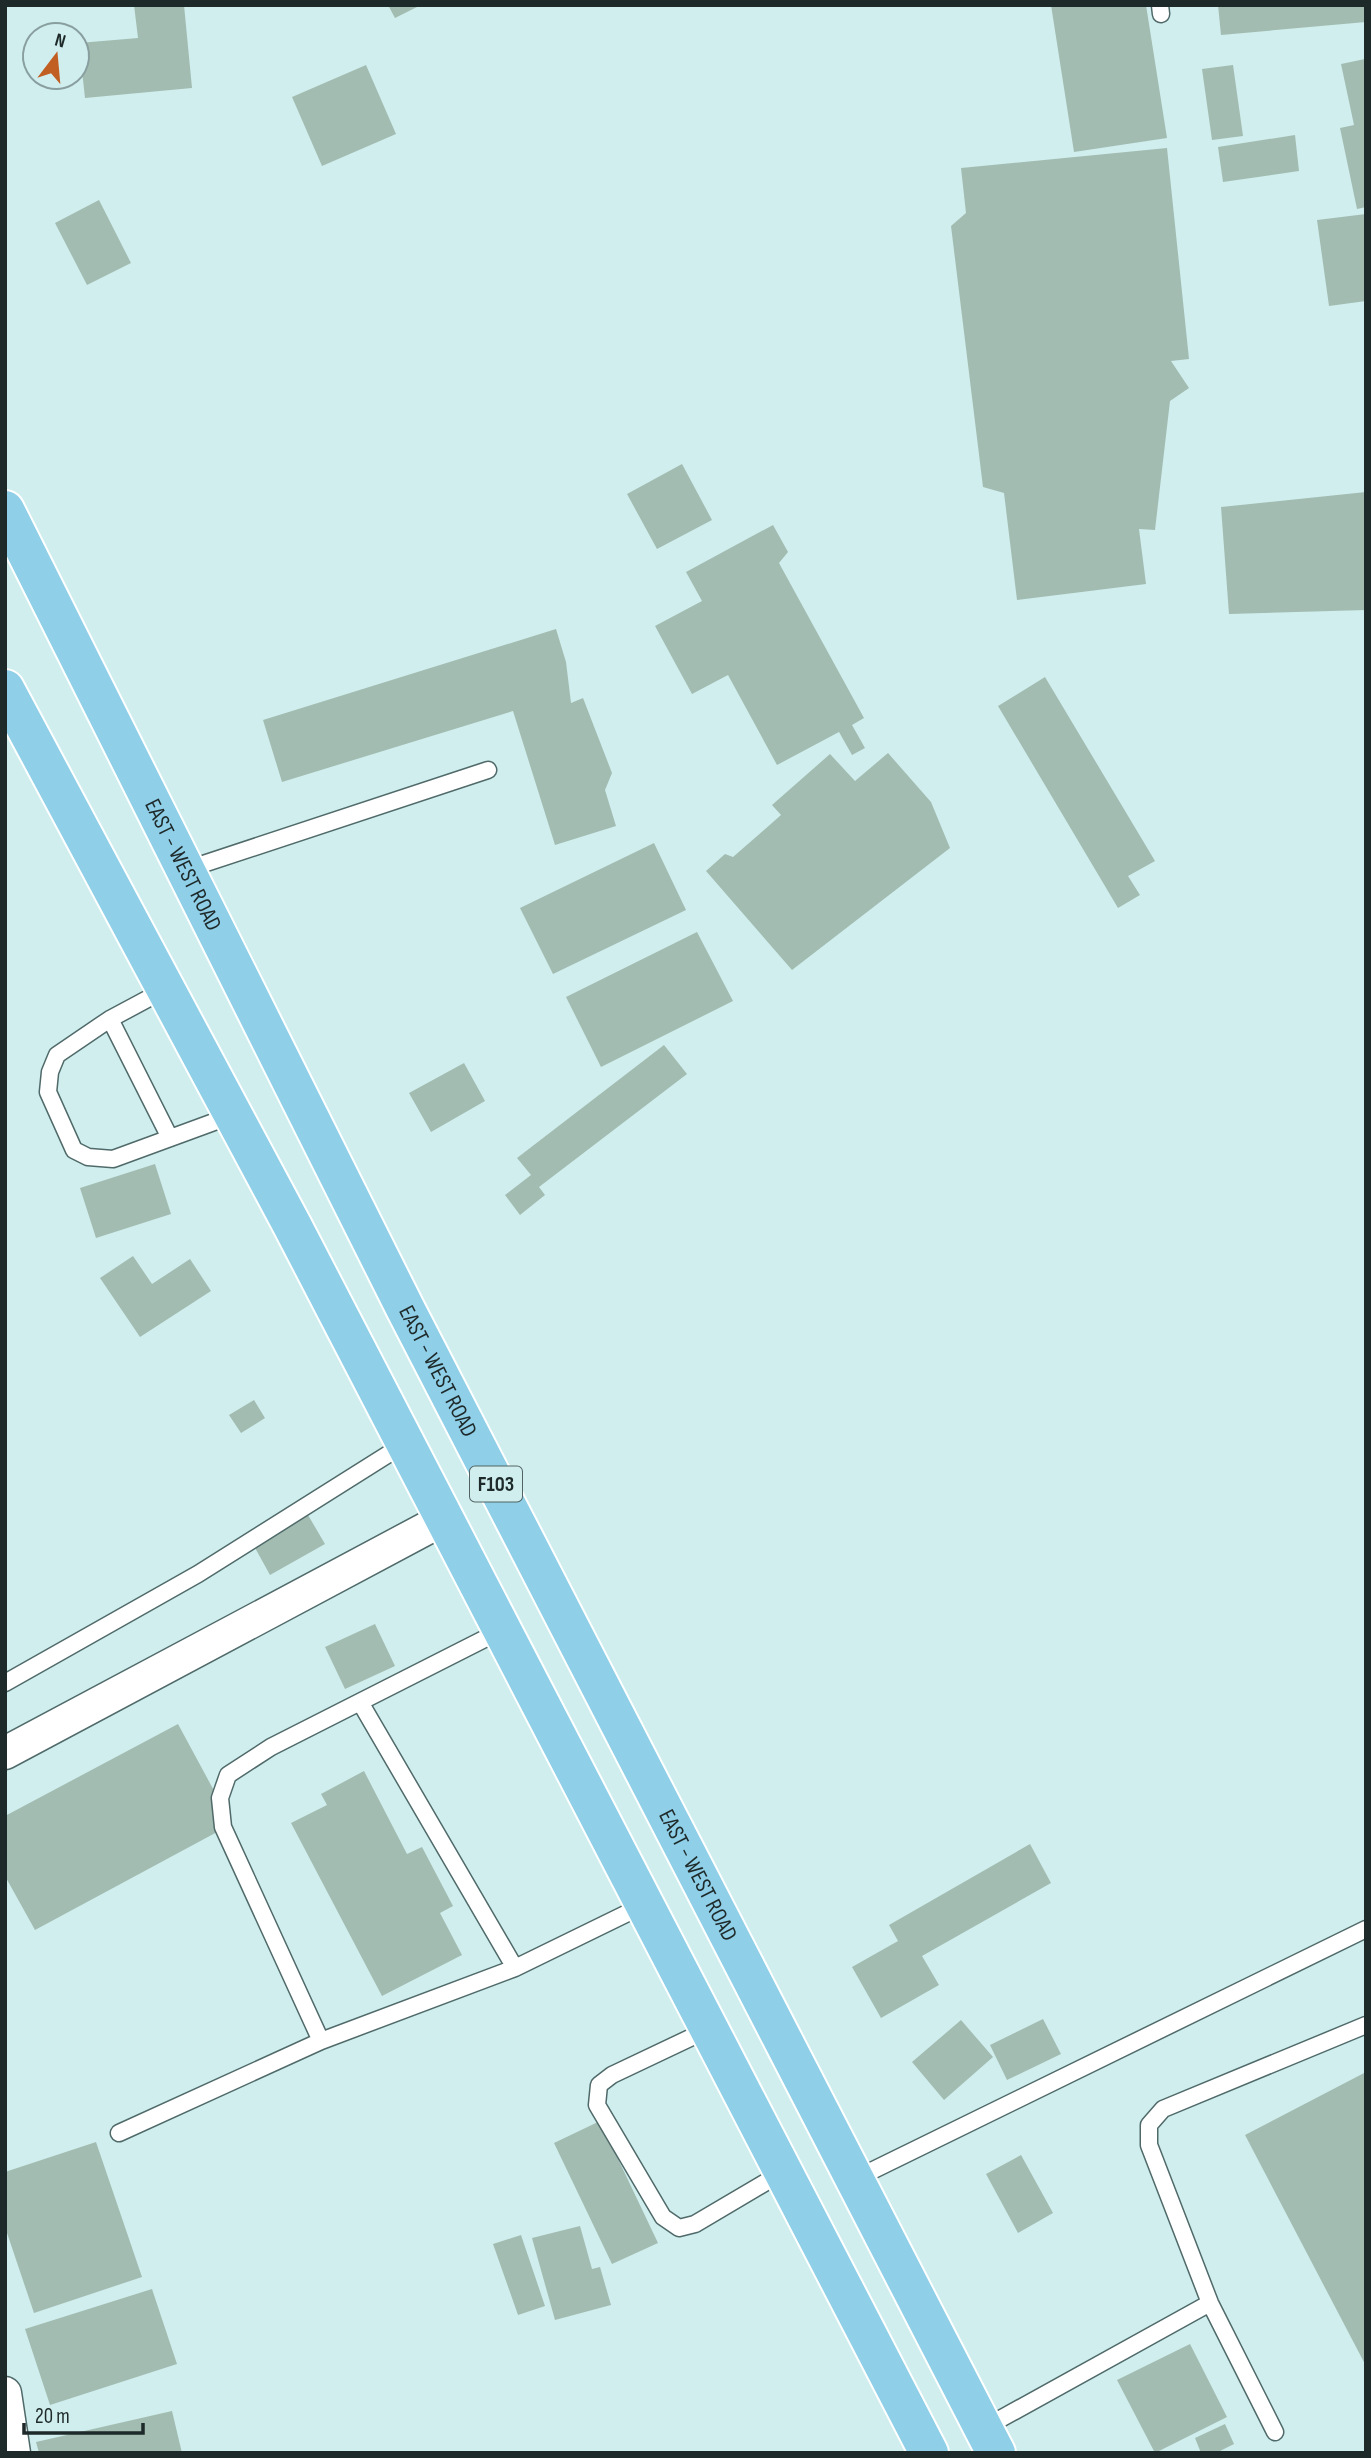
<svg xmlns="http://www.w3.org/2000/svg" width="1371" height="2458" font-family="'Sofia Sans Condensed',sans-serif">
<rect width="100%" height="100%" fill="#d0eeee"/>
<path fill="#a3bcb1" d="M134 5H184L192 88 85 98 79 43 138 38Z
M388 5H421L395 18Z
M1051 5H1146L1167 138 1074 152Z
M1218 5H1366V22L1221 35Z
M1365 59 1366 207 1357 209 1340 128 1354 125 1341 64Z
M366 65 396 134 322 166 292 97Z
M1233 65 1243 136 1212 140 1202 69Z
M1295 135 1299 171 1223 182 1218 147Z
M1167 148 1189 359 1171 361 1189 388 1170 401 1155 530 1139 529 1146 584 1017 600 1004 493 983 487 951 226 966 213 961 168Z
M99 200 131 263 87 285 55 223Z
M1366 214V301L1329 306 1317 220Z
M682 464 712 520 657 549 627 494Z
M1366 492V610L1229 614 1221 507Z
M773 525 788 552 779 563 864 718 852 725 865 748 852 755 839 732 777 765 728 675 692 694 655 626 702 601 686 572Z
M556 629 566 662 571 703 583 698 612 773 605 790 616 826 555 845 513 711 282 782 263 720Z
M1045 677 1155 861 1128 876 1140 895 1118 908 998 706Z
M888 753 931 802 950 848 792 970 706 871 725 854 733 857 781 815 772 805 830 754 855 781Z
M654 843 686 910 553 974 520 908Z
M697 932 733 1001 601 1067 566 997Z
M664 1045 687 1074 539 1187 545 1195 520 1215 505 1195 531 1175 517 1158Z
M464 1063 485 1101 431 1132 409 1093Z
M155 1164 171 1214 96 1238 80 1188Z
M133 1256 152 1284 190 1259 211 1291 140 1337 100 1278Z
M254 1400 265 1418 241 1433 229 1415Z
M308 1515 325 1544 270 1575 254 1546Z
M375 1624 395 1666 345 1689 325 1647Z
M178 1724 232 1824 35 1930 5 1876V1816Z
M364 1771 407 1854 422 1847 453 1906 440 1913 462 1955 382 1996 291 1823 327 1805 321 1794Z
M1030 1844 1051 1883 922 1956 939 1985 881 2018 852 1967 898 1941 889 1925Z
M1043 2019 1061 2054 1007 2080 990 2045Z
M961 2020 993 2057 944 2100 912 2062Z
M1366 2072V2366L1245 2135Z
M600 2121 658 2243 612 2264 554 2143Z
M96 2142 142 2277 34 2313 5 2227V2172Z
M1021 2155 1053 2213 1018 2233 986 2174Z
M580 2226 592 2269 600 2267 611 2305 555 2320 532 2238Z
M521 2235 545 2306 518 2315 493 2244Z
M152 2289 177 2364 50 2405 25 2329Z
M1190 2344 1227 2417 1155 2453 1117 2380Z
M172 2411 182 2453H39L36 2442Z
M1225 2424 1234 2444 1216 2453H1201L1195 2438Z"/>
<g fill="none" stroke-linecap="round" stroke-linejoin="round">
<defs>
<path id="service" d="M1160 5 1161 14
M185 870 488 770
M166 989 110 1019 57 1055 50 1072 48 1092 74 1150 88 1157 113 1159 233 1115
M110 1019 170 1138
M5 1683 198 1574 406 1443
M360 1702 515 1968
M709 2029 612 2075 599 2085 597 2105 663 2217 679 2228 695 2224 783 2172
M321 2041 223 1827 220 1798 228 1775 271 1747 502 1630
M119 2133 321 2041 515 1968 644 1905
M855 2179 1366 1929
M984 2428 1210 2303
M1275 2432 1210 2303 1149 2145V2125L1163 2109 1366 2025"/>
<path id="minor" d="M5 1753 444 1519
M5 2393 14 2453"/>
<g id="primary">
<path id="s1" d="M5 510 405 1308 996 2453"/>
<path d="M5 689 292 1225 929 2453"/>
</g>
</defs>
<use href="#service" stroke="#506a6a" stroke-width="19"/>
<use href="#minor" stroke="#506a6a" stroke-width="35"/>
<use href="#primary" stroke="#fff" stroke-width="42"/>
<use href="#service" stroke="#fff" stroke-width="16"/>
<use href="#minor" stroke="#fff" stroke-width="32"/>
<use href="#primary" stroke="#8fcfe8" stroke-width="38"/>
</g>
<g text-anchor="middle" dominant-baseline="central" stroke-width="7" stroke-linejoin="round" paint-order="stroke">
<rect fill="#d0eeee" stroke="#536464" stroke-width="2" x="470" y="1466.5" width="52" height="35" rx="5"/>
<g font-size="21" font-weight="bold" fill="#1e2929">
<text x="496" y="1484">F103</text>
</g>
<g font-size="23" fill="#1e2929" stroke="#d0eeee">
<text stroke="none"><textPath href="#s1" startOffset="397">EAST - WEST ROAD</textPath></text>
<text stroke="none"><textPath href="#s1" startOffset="964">EAST - WEST ROAD</textPath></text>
<text stroke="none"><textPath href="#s1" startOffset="1531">EAST - WEST ROAD</textPath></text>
</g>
</g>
<rect width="1371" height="2458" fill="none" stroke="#1e2929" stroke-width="14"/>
<g transform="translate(56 56) rotate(16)"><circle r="33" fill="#d0eeee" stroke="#899f9f" stroke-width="2"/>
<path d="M0-5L12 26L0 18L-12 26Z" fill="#c15f22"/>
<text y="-10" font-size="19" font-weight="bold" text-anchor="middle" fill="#1e2929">N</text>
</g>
<path d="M24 2423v10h119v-10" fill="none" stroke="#1e2929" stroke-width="3.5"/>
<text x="35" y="2423" font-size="21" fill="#1e2929" stroke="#d0eeee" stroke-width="5" paint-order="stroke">20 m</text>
</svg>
